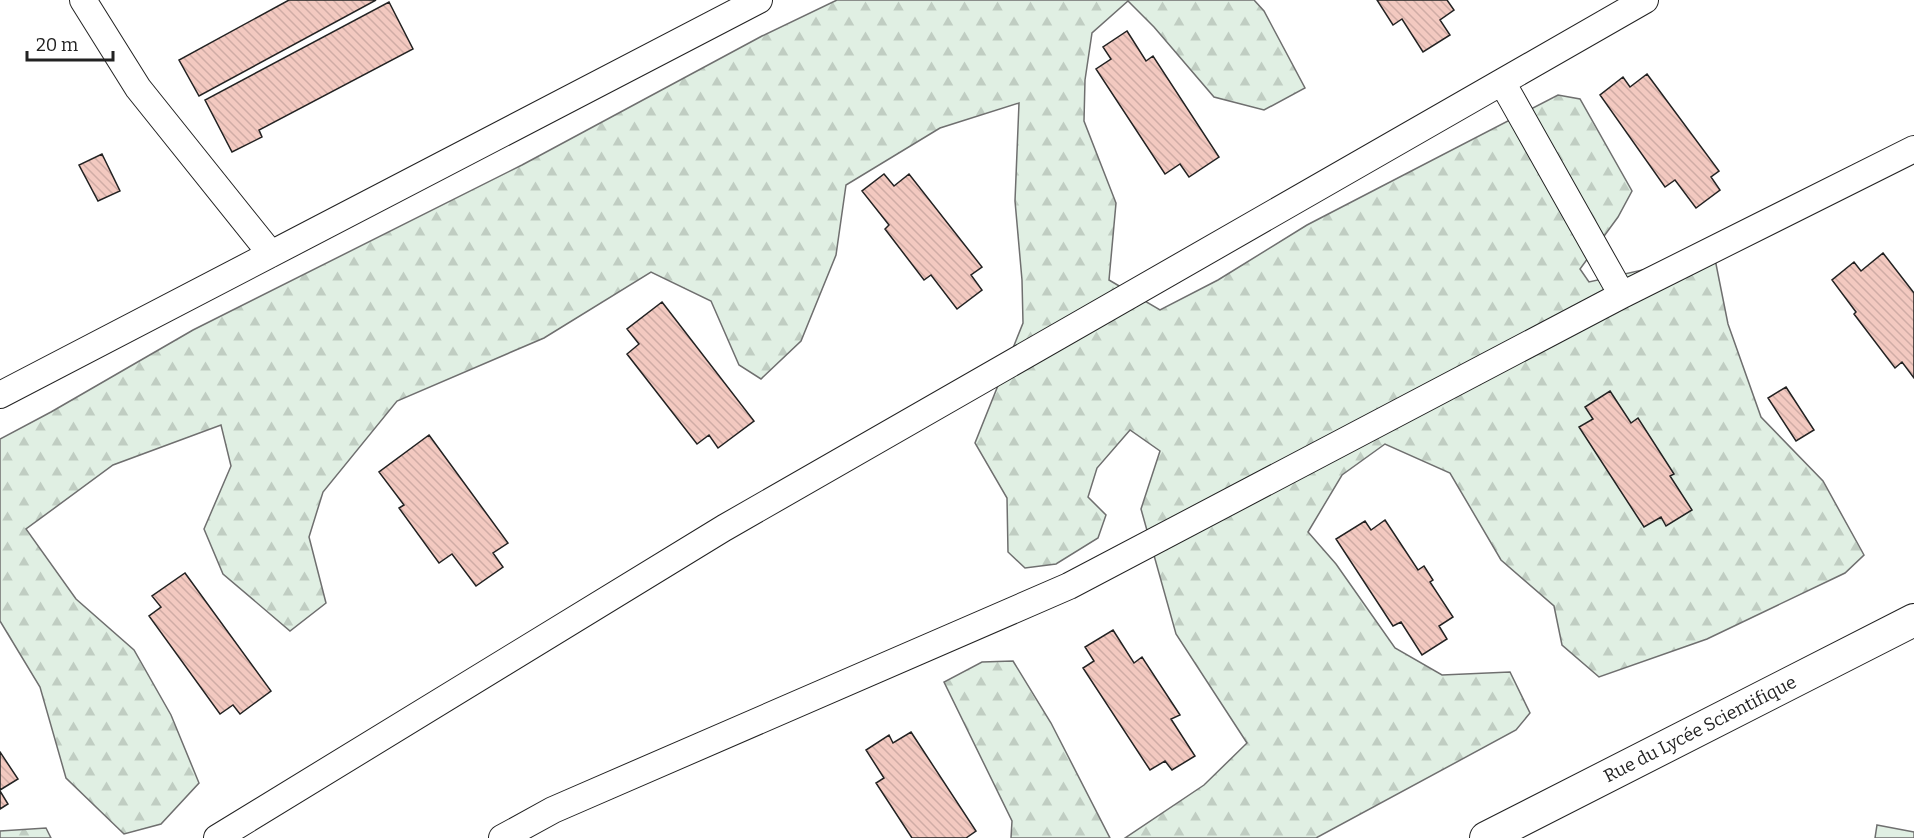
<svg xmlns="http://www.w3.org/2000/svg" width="1914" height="838" font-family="Bitter,serif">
<defs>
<pattern id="forest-firs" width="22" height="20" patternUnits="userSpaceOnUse" patternTransform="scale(1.5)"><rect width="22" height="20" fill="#e0efe3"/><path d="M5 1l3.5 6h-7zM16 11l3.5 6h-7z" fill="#c0cdc2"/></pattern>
<pattern id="building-back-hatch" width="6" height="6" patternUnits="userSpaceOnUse" patternTransform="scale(1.5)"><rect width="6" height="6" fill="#f3c9c0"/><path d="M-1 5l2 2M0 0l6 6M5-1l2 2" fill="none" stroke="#d0aca5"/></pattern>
</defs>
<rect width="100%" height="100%" fill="#fff"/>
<path fill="#e0efe3" stroke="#6f6f6f" stroke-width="1.5" d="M1877 825 1914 832V838H1875Z"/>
<path fill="url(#forest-firs)" stroke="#6f6f6f" stroke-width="1.5" d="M837 0H1254L1264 11 1305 88 1264 110 1214 97 1154 27 1128 1 1092 33 1085 80 1084 121 1116 203 1109 280 1160 310 1218 280 1307 225 1558 95 1580 99 1632 191 1618 217 1580 269 1589 282 1714 254 1728 324 1761 417 1823 481 1864 555 1845 573 1707 639 1599 677 1562 645 1554 606 1501 560 1450 473 1385 444 1342 475 1308 532 1336 564 1395 648 1442 675 1510 672 1530 713 1516 730 1316 838H1125L1204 785 1247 743 1176 634 1141 509 1160 451 1130 430 1097 468 1088 497 1106 515 1098 538 1056 564 1025 568 1008 552 1007 498 975 443 1023 323 1022 280 1015 201 1019 103 940 128 846 185 836 255 801 341 761 379 739 365 711 301 651 272 544 338 397 401 323 492 309 537 326 603 290 631 223 574 204 529 231 466 221 425 113 465 26 529 76 599 134 650 171 715 199 783 161 824 124 834 66 778 40 687 0 621V439L51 412 193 330 522 165 762 36Z
M1013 661 1051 723 1110 838H1011L1012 821 944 682 982 662Z
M46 828 51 838H0V831Z"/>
<path fill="url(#building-back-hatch)" stroke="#222" stroke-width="1.5" d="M289 0H376L199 96 179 60Z
M1377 0H1447L1454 10 1440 20 1450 35 1423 52 1402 19 1393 25Z
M389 2 413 49 259 130 262 137 232 152 205 100Z
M1127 31 1146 61 1153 56 1219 157 1189 177 1180 164 1165 174 1096 69 1111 59 1103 47Z
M1647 74 1719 171 1711 177 1720 190 1696 208 1675 180 1665 187 1600 95 1623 77 1630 87Z
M102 154 120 191 98 201 79 165Z
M884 174 894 186 909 174 982 267 971 275 982 290 957 309 931 275 924 280 885 229 889 225 862 191Z
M1883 253 1914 293V378L1902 362 1895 368 1854 314 1856 312 1832 280 1854 262 1861 271Z
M662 302 754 421 718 448 709 435 697 444 627 354 639 344 627 329Z
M1786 387 1814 430 1796 441 1768 398Z
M1610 391 1631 423 1638 418 1674 474 1670 476 1692 510 1666 526 1661 517 1644 527 1579 427 1593 419 1585 407Z
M429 435 508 543 493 553 503 567 476 586 452 554 439 563 399 508 404 505 379 472Z
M1385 520 1418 570 1424 566 1433 580 1430 582 1453 617 1439 626 1447 639 1422 655 1401 622 1393 626 1336 539 1365 521 1371 530Z
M185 573 271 691 240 714 233 705 220 714 149 616 161 607 152 596Z
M1113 630 1134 663 1142 657 1180 715 1171 719 1195 756 1172 770 1165 761 1150 770 1083 668 1094 661 1085 647Z
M911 732 976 831 966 838H912L876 783 884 778 866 750 889 735 893 743Z
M0 752 18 779 0 790Z
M0 791 8 804 0 809Z"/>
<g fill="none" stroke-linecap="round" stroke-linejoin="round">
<defs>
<path id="minor" d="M83 0 138 88 271 254
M1502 82 1622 295
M0 395 759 0
M217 838 724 528 1645 0
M502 838 553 810 1069 586 1622 295 1914 149"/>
<path id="tertiary" d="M1486 838 1914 620"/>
</defs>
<use href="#minor" stroke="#222" stroke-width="28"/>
<use href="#tertiary" stroke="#222" stroke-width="34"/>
<use href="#minor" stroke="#fff" stroke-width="26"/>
<use href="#tertiary" stroke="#fff" stroke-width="32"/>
</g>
<g text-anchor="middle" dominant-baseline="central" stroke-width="4.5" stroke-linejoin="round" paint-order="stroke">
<g font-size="18" fill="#222" stroke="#fff">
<text transform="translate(1700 729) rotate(-27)">Rue du Lycée Scientifique</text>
</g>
</g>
<path d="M27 51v9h86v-9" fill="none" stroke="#222222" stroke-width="3"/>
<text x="36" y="51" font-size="18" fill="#222222" stroke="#ffffff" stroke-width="4.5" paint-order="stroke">20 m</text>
</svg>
